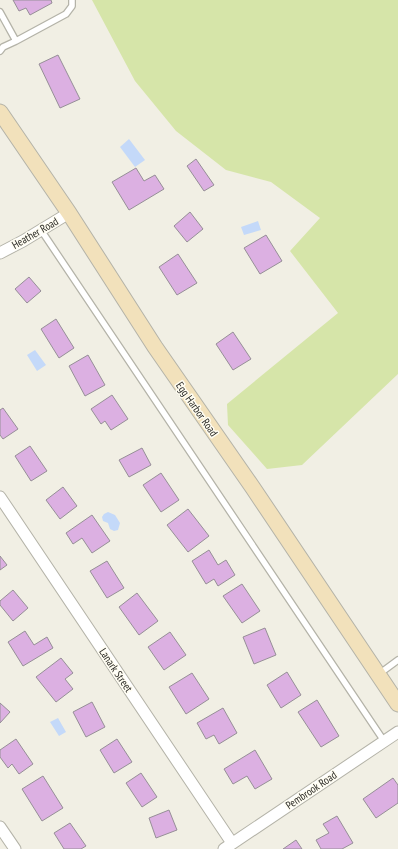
<svg xmlns="http://www.w3.org/2000/svg" width="398" height="849" font-family="'PT Sans Narrow',sans-serif">
<rect width="100%" height="100%" fill="#f1efe4"/>
<path fill="#d6e5a9" d="M92 0H398V374L302 465 267 469 228 425 227 404 338 313 290 251 320 218 271 182 226 170 176 131 135 81Z"/>
<path fill="#c4d9f9" d="M129 139 145 160 135 167 120 147Z
M258 221 261 230 244 235 241 227Z
M35 350 46 365 37 371 27 355Z
M108 512 115 515 120 523 118 530 114 531 110 529 108 523 103 521 102 517 104 514Z
M58 718 66 732 59 736 50 722Z"/>
<path fill="#dcb0e2" stroke="#968f97" d="M13 0H51L52 3 30 15 26 8 19 11Z
M58 55 80 99 60 108 39 64Z
M196 159 214 185 204 191 187 166Z
M136 168 144 181 155 175 164 189 129 210 112 182Z
M190 212 203 229 187 242 174 226Z
M266 235 282 261 260 274 244 248Z
M178 254 197 283 177 295 159 267Z
M29 277 41 291 27 303 15 289Z
M56 319 74 348 59 358 41 329Z
M233 332 251 359 233 370 216 344Z
M88 355 105 385 85 396 69 366Z
M112 395 128 419 111 430 105 421 101 424 91 409Z
M3 408 18 429 3 439 0 435V410Z
M30 446 47 471 31 481 15 456Z
M142 448 151 465 129 477 119 460Z
M161 473 179 500 161 512 143 485Z
M63 487 77 506 60 519 46 500Z
M188 509 209 536 188 552 167 525Z
M92 515 110 541 92 553 82 538 73 544 66 533Z
M209 550 218 565 226 560 235 575 218 586 214 579 206 584 192 561Z
M0 556 7 565 0 570Z
M107 561 124 588 107 598 90 571Z
M242 584 260 611 242 623 223 596Z
M13 590 28 608 13 621 0 605V601Z
M137 593 158 621 139 635 119 607Z
M265 628 276 655 254 664 243 637Z
M25 631 34 645 47 637 53 648 23 666 8 642Z
M170 632 186 655 164 670 148 647Z
M61 658 73 673 65 679 73 689 56 702 36 677Z
M287 672 301 695 281 708 267 685Z
M192 673 209 699 186 714 169 687Z
M317 700 339 736 321 747 298 712Z
M92 702 105 727 86 737 73 712Z
M0 703 10 712 0 723Z
M223 708 237 733 219 744 214 735 206 739 197 723Z
M16 739 33 764 19 774 12 764 8 768 0 757V750Z
M117 739 132 762 114 773 100 750Z
M255 750 272 779 255 789 247 776 233 784 224 769Z
M141 773 157 797 142 807 126 783Z
M43 776 63 808 42 821 22 789Z
M393 778 398 785V803L376 818 363 799Z
M169 810 177 830 156 838 149 818Z
M337 816 353 843 342 849H321L316 840 329 833 323 824Z
M70 823 86 846 81 849H64L54 833Z
M296 840 302 849H283Z"/>
<g fill="none" stroke-linecap="round" stroke-linejoin="round">
<defs>
<path id="service" d="M0 12 16 41
M0 51 3 47 16 41 66 14 72 6V0
M41 230 384 741
M379 674 398 660"/>
<path id="minor" d="M0 253 23 241 69 213
M0 497 232 843
M0 827 15 849
M224 849 398 732"/>
<path id="secondary" d="M0 112 69 213 155 347 253 488 398 704"/>
</defs>
<use href="#service" stroke="#b4b3a8" stroke-width="8"/>
<use href="#minor" stroke="#b4b3a8" stroke-width="13"/>
<use href="#secondary" stroke="#b4b3a8" stroke-width="17"/>
<use href="#service" stroke="#fff" stroke-width="5.5"/>
<use href="#minor" stroke="#fff" stroke-width="11"/>
<use href="#secondary" stroke="#f2e1bb" stroke-width="15"/>
</g>
<g text-anchor="middle" dominant-baseline="central" stroke-width="3" stroke-linejoin="round" paint-order="stroke">
<g font-size="11" fill="#2b2a26" stroke="#fffdf2">
<text transform="translate(35 233) rotate(-30)">Heather Road</text>
<text transform="translate(197 409) rotate(55)">Egg Harbor Road</text>
<text transform="translate(116 670) rotate(56)">Lanark Street</text>
<text transform="translate(311 790) rotate(-34)">Pembrook Road</text>
</g>
</g>
</svg>
